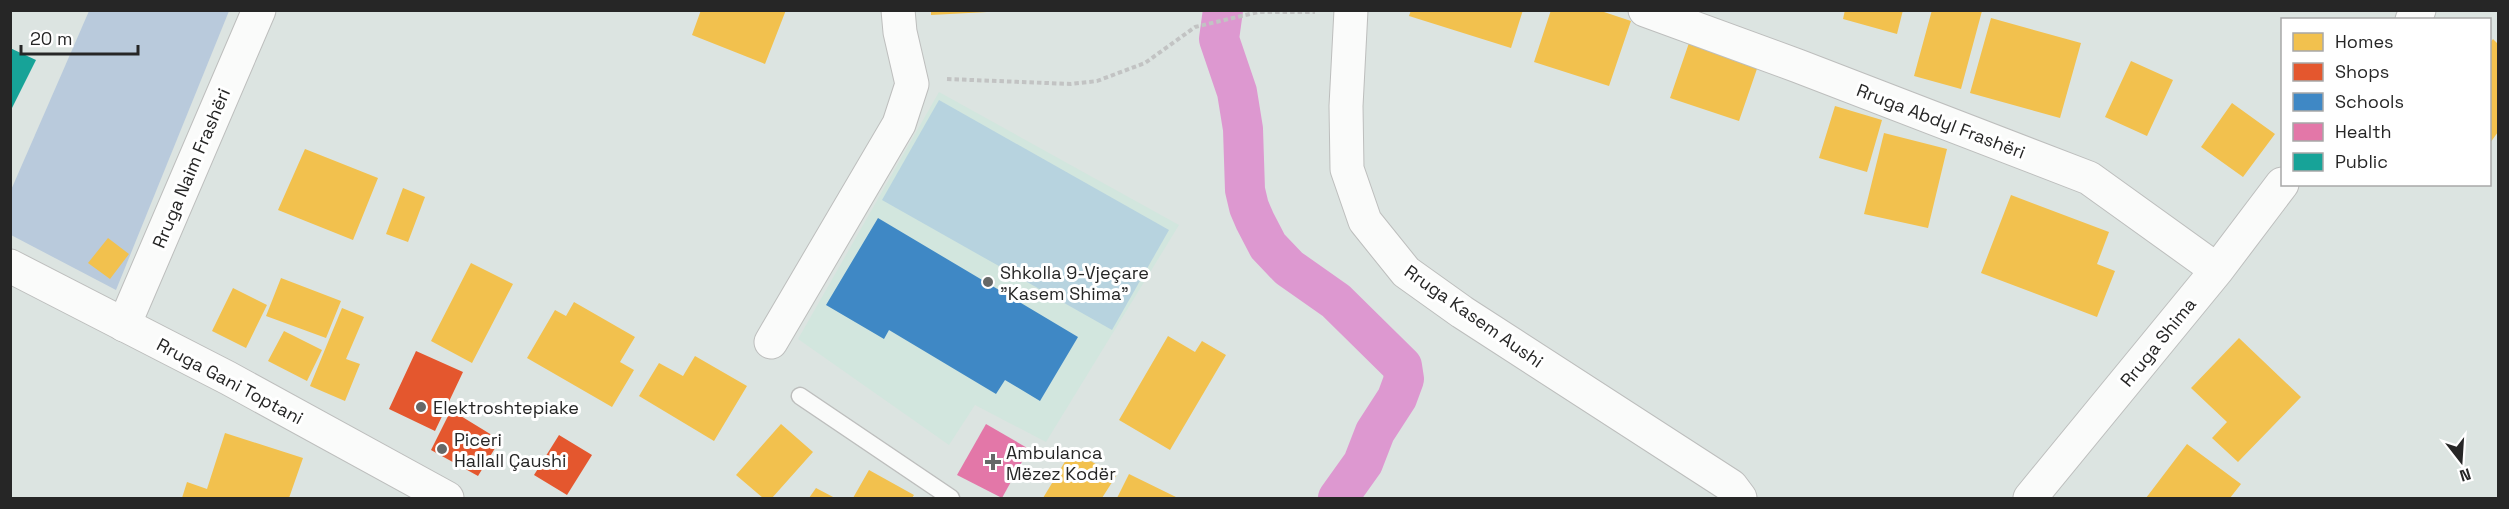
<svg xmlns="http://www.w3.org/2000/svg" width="2509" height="509" font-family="'Space Grotesk',sans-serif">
<rect width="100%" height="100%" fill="#dce4e1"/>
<path fill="#d2e6de" d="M939 92 1179 225 1046 442 975 405 949 445 798 339Z"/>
<path fill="#b9cadc" d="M89 11H229L116 290 11 235V190Z"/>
<path fill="#b7d3df" d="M939 100 1169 230 1112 330 882 200Z"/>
<path fill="#f2c14e" d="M701 10H786L765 64 692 35Z
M931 10H987V12L931 15Z
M1411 10H1523L1511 48 1409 16Z
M1551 10H1598L1631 21 1609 86 1534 62Z
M1845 10H1903L1897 34 1843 19Z
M1932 10 1982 11 1961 89 1914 76Z
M1991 18 2081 43 2060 118 1970 93Z
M2493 39 2498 44V132L2490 143V43Z
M1690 40 1759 63 1739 121 1670 98Z
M2131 61 2173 80 2147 136 2105 117Z
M2232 103 2275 134 2243 177 2201 147Z
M1835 106 1882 120 1867 172 1819 158Z
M1884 133 1947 149 1928 228 1864 214Z
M305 149 378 178 353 240 278 210Z
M403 188 425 197 408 242 386 234Z
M2011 195 2109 232 2097 264 2115 271 2097 317 1981 273Z
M108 238 129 254 110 279 88 263Z
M471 263 513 284 472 363 431 341Z
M281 278 341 301 326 338 266 316Z
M233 288 267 305 246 348 212 331Z
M574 302 635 337 620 362 634 370 612 407 527 358 555 310 566 316Z
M342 308 364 317 346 359 360 364 345 401 310 386Z
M284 331 322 350 307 381 268 361Z
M1168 336 1195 352 1202 341 1226 355 1170 450 1119 420Z
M2239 338 2301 397 2238 462 2212 438 2227 422 2191 388Z
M695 356 747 386 714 441 639 396 659 363 683 376Z
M781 424 813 452 772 498H763L736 475Z
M225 433 303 458 289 498H182L187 482 207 489Z
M2187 444 2241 484 2230 498H2146Z
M1072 450 1116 476 1102 498H1043Z
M869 470 914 495 912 498H853Z
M1129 474 1178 498H1117Z
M816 488 835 498H809Z"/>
<path fill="#e4572e" d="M416 351 463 372 435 431 389 409Z
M451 410 500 440 478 476 431 450Z
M559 435 592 455 567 495 534 475Z"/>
<path fill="#3f88c5" d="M878 218 1078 337 1040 401 1005 380 996 394 889 330 884 339 826 305Z"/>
<path fill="#e377a8" d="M986 424 1029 449 1002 498 957 475Z"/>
<path fill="#17a398" d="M10 48 36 60 10 112Z"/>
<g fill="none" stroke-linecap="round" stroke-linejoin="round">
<path stroke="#dd98d0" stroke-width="40" d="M1223 10 1219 39 1237 92 1243 129 1245 190 1249 207 1255 221 1268 246 1289 268 1336 301 1402 366 1404 379 1397 398 1375 432 1363 463 1338 498"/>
<defs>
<path id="service" d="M800 396 951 498"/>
<path id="minor" d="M1351 10 1346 106 1347 169 1365 221 1406 272 1462 312 1731 486 1740 498
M1645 10 1798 66 2089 178 2217 270
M2412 20 2419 10
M771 342 899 124 912 84 900 32 898 10
M2030 498 2217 270 2282 184"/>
<path id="tertiary" d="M124 325 259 10"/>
<path id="secondary" d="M10 266 228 378 447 498"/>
</defs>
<use href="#service" stroke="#bdbebd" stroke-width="19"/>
<use href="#minor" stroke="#bdbebd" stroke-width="35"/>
<use href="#tertiary" stroke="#bdbebd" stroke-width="35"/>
<use href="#secondary" stroke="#bdbebd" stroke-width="35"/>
<path stroke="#c2c3c3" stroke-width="4" stroke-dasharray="4.5 3" stroke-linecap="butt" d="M947 79 1071 84 1097 81 1145 63 1195 27 1258 12H1315"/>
<use href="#service" stroke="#fafbfa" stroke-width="16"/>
<use href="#minor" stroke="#fafbfa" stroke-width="33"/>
<use href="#tertiary" stroke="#fafbfa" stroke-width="33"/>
<use href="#secondary" stroke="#fafbfa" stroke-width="33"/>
</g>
<g fill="#666867" stroke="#fff" stroke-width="2">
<circle cx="988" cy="282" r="6"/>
<circle cx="421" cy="407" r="6"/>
<circle cx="442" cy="449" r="6"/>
<path d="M990 453h6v6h6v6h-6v6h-6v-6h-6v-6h6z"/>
</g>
<g text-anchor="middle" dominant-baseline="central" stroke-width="6" stroke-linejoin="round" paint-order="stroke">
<g font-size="18" fill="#262626" stroke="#fff">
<text transform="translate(1941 121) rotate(21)">Rruga Abdyl Frashëri</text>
<text transform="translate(191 168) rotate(-67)">Rruga Naim Frashëri</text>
<text transform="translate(1474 316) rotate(35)">Rruga Kasem Aushi</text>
<text transform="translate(2158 342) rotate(-51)">Rruga Shima</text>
<text transform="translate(230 381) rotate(28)">Rruga Gani Toptani</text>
</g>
<g font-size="18" fill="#262626" stroke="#fff" text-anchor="start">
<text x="1000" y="272">Shkolla 9-Vjeçare<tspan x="1000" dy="21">"Kasem Shima"</tspan></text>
<text x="433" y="407">Elektroshtepiake</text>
<text x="454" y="439">Piceri<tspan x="454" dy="21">Hallall Çaushi</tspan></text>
<text x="1006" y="452">Ambulanca<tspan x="1006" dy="21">Mëzez Kodër</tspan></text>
</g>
</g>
<rect width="2509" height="509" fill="none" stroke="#262626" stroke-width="24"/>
<rect x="2281" y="18" width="210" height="168" fill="#ffffff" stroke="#a8a8a8" stroke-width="1.5"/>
<rect x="2293" y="33" width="30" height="18" fill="#f2c14e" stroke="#a8a8a8" stroke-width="1.5"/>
<text x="2335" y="48" font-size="18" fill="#262626">Homes</text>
<rect x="2293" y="63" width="30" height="18" fill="#e4572e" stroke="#a8a8a8" stroke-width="1.5"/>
<text x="2335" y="78" font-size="18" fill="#262626">Shops</text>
<rect x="2293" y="93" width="30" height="18" fill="#3f88c5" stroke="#a8a8a8" stroke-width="1.5"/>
<text x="2335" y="108" font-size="18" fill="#262626">Schools</text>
<rect x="2293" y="123" width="30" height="18" fill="#e377a8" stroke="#a8a8a8" stroke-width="1.5"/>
<text x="2335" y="138" font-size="18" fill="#262626">Health</text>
<rect x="2293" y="153" width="30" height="18" fill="#17a398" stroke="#a8a8a8" stroke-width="1.5"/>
<text x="2335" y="168" font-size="18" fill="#262626">Public</text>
<g transform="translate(2461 461) rotate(163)" stroke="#ffffff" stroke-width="4.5" paint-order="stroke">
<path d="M0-4.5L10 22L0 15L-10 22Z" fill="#262626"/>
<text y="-9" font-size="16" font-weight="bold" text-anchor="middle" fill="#262626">N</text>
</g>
<path d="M21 45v9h117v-9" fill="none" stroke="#262626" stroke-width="3"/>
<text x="30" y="45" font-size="18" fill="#262626" stroke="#ffffff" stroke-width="4.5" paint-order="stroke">20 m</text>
</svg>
